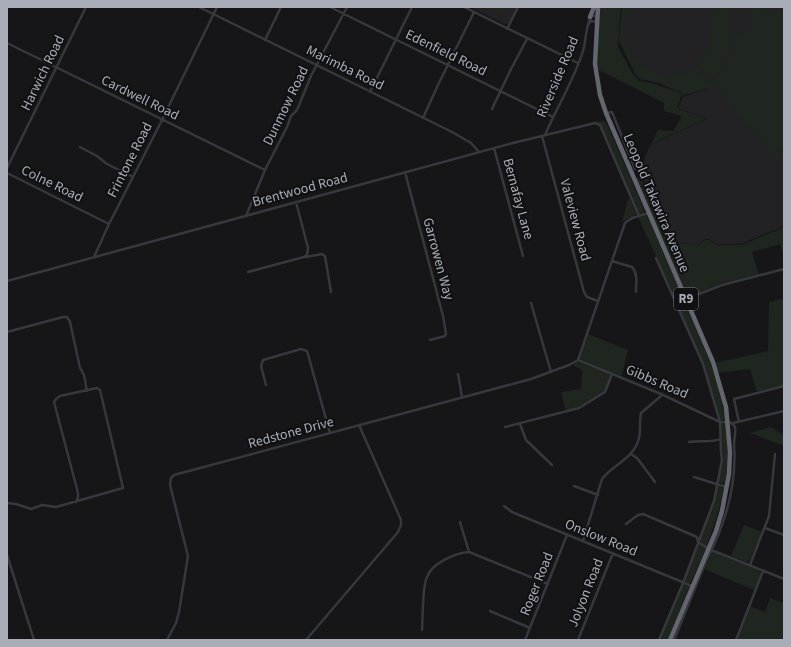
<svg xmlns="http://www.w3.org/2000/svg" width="791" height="647" font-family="'Source Sans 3',sans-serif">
<rect width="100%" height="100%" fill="#161618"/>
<path fill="#222225" d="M470 7H517L509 23 505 24Z
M622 7H784V87L774 145 784 149V226L741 244H717L709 239H705L698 245 671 242 640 170 650 145 707 119 678 108 683 97 710 88 672 86 640 79 635 74 619 41Z"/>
<path fill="#1e261f" d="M475 7H502L501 14 482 8 480 9Z
M599 7H621L618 47 632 73 639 81 651 83 679 92 681 96 677 108 706 119 651 144 658 130 673 131 682 116 664 111V103L597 69Z
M622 7H632C630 10 627 14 626 18 618 45 639 74 667 75 672 76 680 74 685 73 689 71 692 69 696 68L713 87 681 96V92L665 86 661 83 641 78 636 73 619 41Z
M723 7H727C734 27 733 48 722 66 719 72 715 78 710 81L698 65C709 48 715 35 708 15Z
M757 7C764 12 765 14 774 11V13L784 12V149L776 146 777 153 779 156 777 160 712 83C725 69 732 53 734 34L746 33 752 29 751 21 753 18 750 8Z
M602 121H604L608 126 644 209V212L639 214 601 125 597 122Z
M640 175 671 242 699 245 705 240H709L717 245H742L784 227V257L780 244 752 252 759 274 722 283 689 296H687L636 180Z
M628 199H630L636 214 622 222Z
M645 215H647L681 294 680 296 675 297 638 217Z
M682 297C699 337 719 375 725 418L723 420H720L703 364 676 301Z
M784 298V385L757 392 750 369 718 373 714 363 768 351 769 302Z
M588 334 628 350 622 375 621 376 579 359Z
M577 362 610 374 611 376 605 390 602 393 576 408 566 411 561 392 581 389 582 370 573 365Z
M724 423H726C727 439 730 471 724 484L718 483 723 463 721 424Z
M771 427 784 435V446L750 433Z
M718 486 724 489C720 508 714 527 707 545L705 546 699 541 715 501Z
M744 525 762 532 750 560 746 562 731 556Z
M698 544 705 548 706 549 691 582 689 583 684 581Z
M712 552H714L758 569 761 574 754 590 704 569Z
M683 583 690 586 668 640H660Z
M770 598 784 603V640H736L750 606 765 612Z"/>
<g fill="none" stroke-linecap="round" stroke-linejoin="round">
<path stroke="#37383d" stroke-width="2.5" d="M199 7 452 132 471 143 479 152
M330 7 553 117
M464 7 578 63
M588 25 591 21 597 22
M507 29 518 7
M265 40 281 7
M7 43 265 170
M370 92 412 7
M492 109 511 69 527 39
M606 113 612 112 635 169
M423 118 437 87 474 12
M545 135C557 107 574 80 583 51 586 42 586 21 592 16H597
M542 136 584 292 587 297 598 301
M80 147 97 156 107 164 133 177
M494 148 523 256
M7 168 86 7
M405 172 443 316 446 334 445 336 430 340
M7 173 109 224
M246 216 265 170 287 127 291 116 297 110 311 76 347 7
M94 257 109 224 162 120 217 7
M306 257 322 254 325 256 331 292
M656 258 703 364 720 422 721 453 722 460 714 501 683 583 659 640
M612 261 632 267C638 273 636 283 636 292
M248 272 304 257 307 255 308 248 296 202
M7 281 513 143 595 123 600 125 639 216
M686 299 722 285 784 269
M531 303 551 372
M7 332 63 317H67L70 322 80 368C87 377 84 381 87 391
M578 360 661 394 720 422C726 422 732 421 735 427 736 433 734 439 734 445 737 486 725 525 706 561L674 640
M578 360 625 223 632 218 648 213
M458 374 462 397
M266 385 261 366 263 360 301 349 307 351 330 433
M739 422 734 399 784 386
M733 423 784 411
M520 424 526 440 552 465
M505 427 579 408 605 392 612 374
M689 442C699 440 712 443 720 439
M631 454 637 458 655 482
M694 477 726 487
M574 486 598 495
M7 503 16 504 31 509 42 505 56 507 123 488 100 390 97 388 60 396 56 399 54 402 78 493V497L76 502
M504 506 512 512 692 586
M460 522 469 552 548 584
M626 524 638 515 643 514 697 537 698 542 709 549 784 579
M765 528 784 535
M583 541 602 479C613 464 634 459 639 438 641 430 639 422 641 413L661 396V394
M7 555 34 640
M750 565 769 516 775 454
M490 611 530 628
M422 630C423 618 422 587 427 577 432 563 455 553 469 552
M167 640 176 623 179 612 188 556 170 485 171 478 174 475 531 379 569 365 578 360
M306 640 398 532 401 525V520L359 425
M525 640 567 535
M578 640 613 553
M736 640 763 571"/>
<path stroke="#63666e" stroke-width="4.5" d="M598 7 595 64 600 95 606 113 713 362 726 407 730 452 729 474 722 511 716 531 670 640
M590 17 594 7"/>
</g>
<g text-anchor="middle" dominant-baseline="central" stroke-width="4" stroke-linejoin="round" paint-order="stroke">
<rect fill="#111113" stroke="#7b7e86" stroke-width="1" x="674" y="288" width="24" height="22" rx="3"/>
<g font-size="13" font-weight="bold" fill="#a8adb8">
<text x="686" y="299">R9</text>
</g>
<g font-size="14" fill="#a8adb8" stroke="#111113">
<text transform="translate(446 53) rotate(26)">Edenfield Road</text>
<text transform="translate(345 68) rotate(26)">Marimba Road</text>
<text transform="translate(43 73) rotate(-64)">Harwich Road</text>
<text transform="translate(558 77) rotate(-67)">Riverside Road</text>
<text transform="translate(140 98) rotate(26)">Cardwell Road</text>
<text transform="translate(286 106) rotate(-64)">Dunmow Road</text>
<text transform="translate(130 160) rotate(-63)">Frintone Road</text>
<text transform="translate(52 184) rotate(26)">Colne Road</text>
<text transform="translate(300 190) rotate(-15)">Brentwood Road</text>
<text transform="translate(518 199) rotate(75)">Bernafay Lane</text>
<text transform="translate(656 203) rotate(67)">Leopold Takawira Avenue</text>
<text transform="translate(575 220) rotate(75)">Valeview Road</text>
<text transform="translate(438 259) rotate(75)">Garrowen Way</text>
<text transform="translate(657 382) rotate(23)">Gibbs Road</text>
<text transform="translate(291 433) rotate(-15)">Redstone Drive</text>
<text transform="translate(601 538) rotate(22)">Onslow Road</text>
<text transform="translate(537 584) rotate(-68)">Roger Road</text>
<text transform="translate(586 593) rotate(-68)">Jolyon Road</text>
</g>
</g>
<rect width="791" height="647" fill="none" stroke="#a8adb8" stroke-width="16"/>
</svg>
